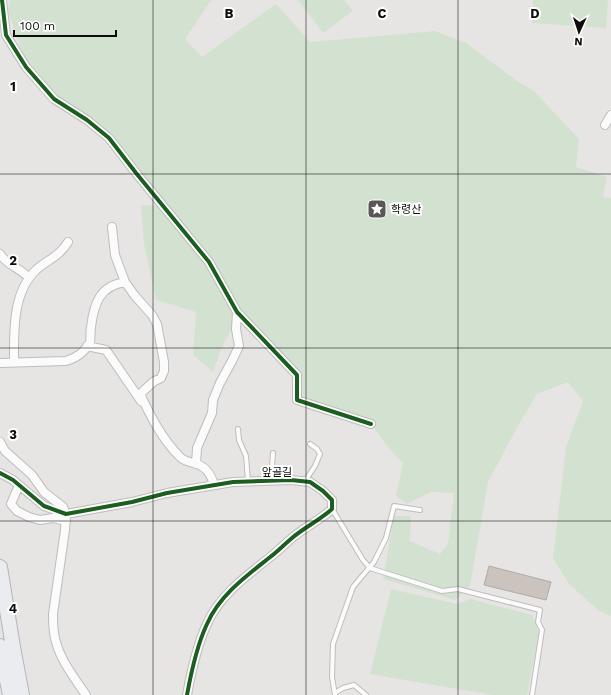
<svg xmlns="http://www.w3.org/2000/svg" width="611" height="695" font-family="'Work Sans','Noto Sans KR',sans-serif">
<rect width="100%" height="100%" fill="#e7e5e4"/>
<path fill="#d3e1d0" d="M10 0H211L185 39 202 57 276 4 310 42 435 31 466 43 517 81 534 91 579 139 576 167 607 177 603 197 611 198V616L599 611 569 584 553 558 566 447 583 401 568 382 537 394 519 424 488 482 470 586 455 600 383 579 394 516H411L410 541 440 554 448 544 454 493 431 492 407 504 396 496 403 463 388 447 371 424 297 400V375L238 317 221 349 213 372 193 355 196 312 156 300 144 244 141 205 158 206 151 193 101 129 54 99 26 63 8 11Z
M298 0H344L353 11 323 33Z
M533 0H608L606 28 532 23Z
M391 589 457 604 470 599 532 615 539 632 527 695H492L370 674Z"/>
<path fill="#cac3be" stroke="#adabab" d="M489 566 551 582 546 600 484 585Z"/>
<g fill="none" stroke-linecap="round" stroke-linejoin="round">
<defs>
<path id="service" d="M238 429 239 440 246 456 248 481
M271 480 273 453
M305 481 315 466 320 454 317 449 310 444
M332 509 363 560 370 568 442 591 458 589 540 610 538 622 542 630 532 695
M335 693 343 688 354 685 366 695
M335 695 332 677 333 644 353 587 374 562 386 538 394 506 420 510"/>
<path id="minor" d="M2 0 6 35 26 67 54 99 87 120 109 138 136 173 209 262 237 312 297 375V400L371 424
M605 125 611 115
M112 227 115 255 125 282
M0 254C7 265 20 268 29 278
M87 346 106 350 141 401
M14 362C14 332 12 293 36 270 47 260 60 256 68 242
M0 363 66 361C76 358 85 352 90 342 91 338 90 331 91 327 94 303 100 286 125 282L135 296 152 315 157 324 164 362V371L161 378 153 382 140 394C151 417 162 439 180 457 184 461 189 462 194 463 206 466 211 474 214 485
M0 442 5 451 32 475 44 492 63 507 66 514 65 530 53 614C53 623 53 633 56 642 61 661 75 679 86 695
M196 464 197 448 212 413 213 400 220 383 233 359 239 346 236 329 237 312
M0 473 13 480 44 506 66 514 132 502 167 493 233 482 291 480 310 482 323 491 332 500V509C320 520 305 527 292 538 286 543 280 549 274 554 249 574 220 594 207 624 197 645 191 673 187 695
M19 485 11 504 17 511 29 517 40 520 53 518 66 521"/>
<path id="motorway" d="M0 567 13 647 22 695
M0 646 10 695"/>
</defs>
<use href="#service" stroke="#bebcbc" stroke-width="6"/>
<use href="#minor" stroke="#bebcbc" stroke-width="10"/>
<use href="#motorway" stroke="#b3b5b9" stroke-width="16"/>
<use href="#service" stroke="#fbfbfb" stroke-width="4"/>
<use href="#minor" stroke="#fbfbfb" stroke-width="8"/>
<use href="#motorway" stroke="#eaecf0" stroke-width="14"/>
<defs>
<path id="cycleway" d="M2 0 6 35 26 67 54 99 87 120 109 138 136 173 209 262 237 312 297 375V400L371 424
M0 473 13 480 44 506 66 514 132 502 167 493 233 482 291 480 310 482 323 491 332 500V509C320 520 305 527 292 538 286 543 280 549 274 554 249 574 220 594 207 624 197 645 191 673 187 695"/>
</defs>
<use href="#cycleway" stroke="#fff" stroke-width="6"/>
<use href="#cycleway" stroke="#1b5e20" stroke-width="4"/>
</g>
<path fill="none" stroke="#0d0c0b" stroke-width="1" stroke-opacity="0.55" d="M153 0V695M306 0V695M458 0V695M0 174H611M0 348H611M0 521H611"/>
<defs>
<symbol id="sight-square" viewBox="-11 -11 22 22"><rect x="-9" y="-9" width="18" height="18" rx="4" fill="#595857" stroke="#fff"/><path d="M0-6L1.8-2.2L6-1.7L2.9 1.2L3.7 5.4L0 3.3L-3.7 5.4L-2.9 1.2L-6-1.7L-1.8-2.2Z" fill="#fff"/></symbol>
</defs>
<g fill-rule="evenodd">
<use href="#sight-square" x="366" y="198" width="22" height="22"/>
</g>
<g text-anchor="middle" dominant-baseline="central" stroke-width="4" stroke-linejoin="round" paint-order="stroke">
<g font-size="11" fill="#0d0c0b" stroke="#fff" text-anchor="start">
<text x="391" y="209">학령산</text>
</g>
<g font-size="11" fill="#0d0c0b" stroke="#fff">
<text x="277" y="472">앞골길</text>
</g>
</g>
<g font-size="13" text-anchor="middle" font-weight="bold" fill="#0d0c0b" stroke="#fff" stroke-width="4" stroke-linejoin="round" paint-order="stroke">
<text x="229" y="18">B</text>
<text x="382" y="18">C</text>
<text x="535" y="18">D</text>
<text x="13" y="91">1</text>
<text x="13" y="265">2</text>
<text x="13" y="439">3</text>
<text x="13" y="613">4</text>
</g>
<g transform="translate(579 32) rotate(183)" stroke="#ffffff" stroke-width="3" paint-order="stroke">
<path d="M0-3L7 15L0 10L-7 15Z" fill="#0d0c0b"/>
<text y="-6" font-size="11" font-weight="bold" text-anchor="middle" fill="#0d0c0b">N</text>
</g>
<path d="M14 30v6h102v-6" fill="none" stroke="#0d0c0b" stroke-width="2"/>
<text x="20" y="30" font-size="12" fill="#0d0c0b" stroke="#ffffff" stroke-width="3" paint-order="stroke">100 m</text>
</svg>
